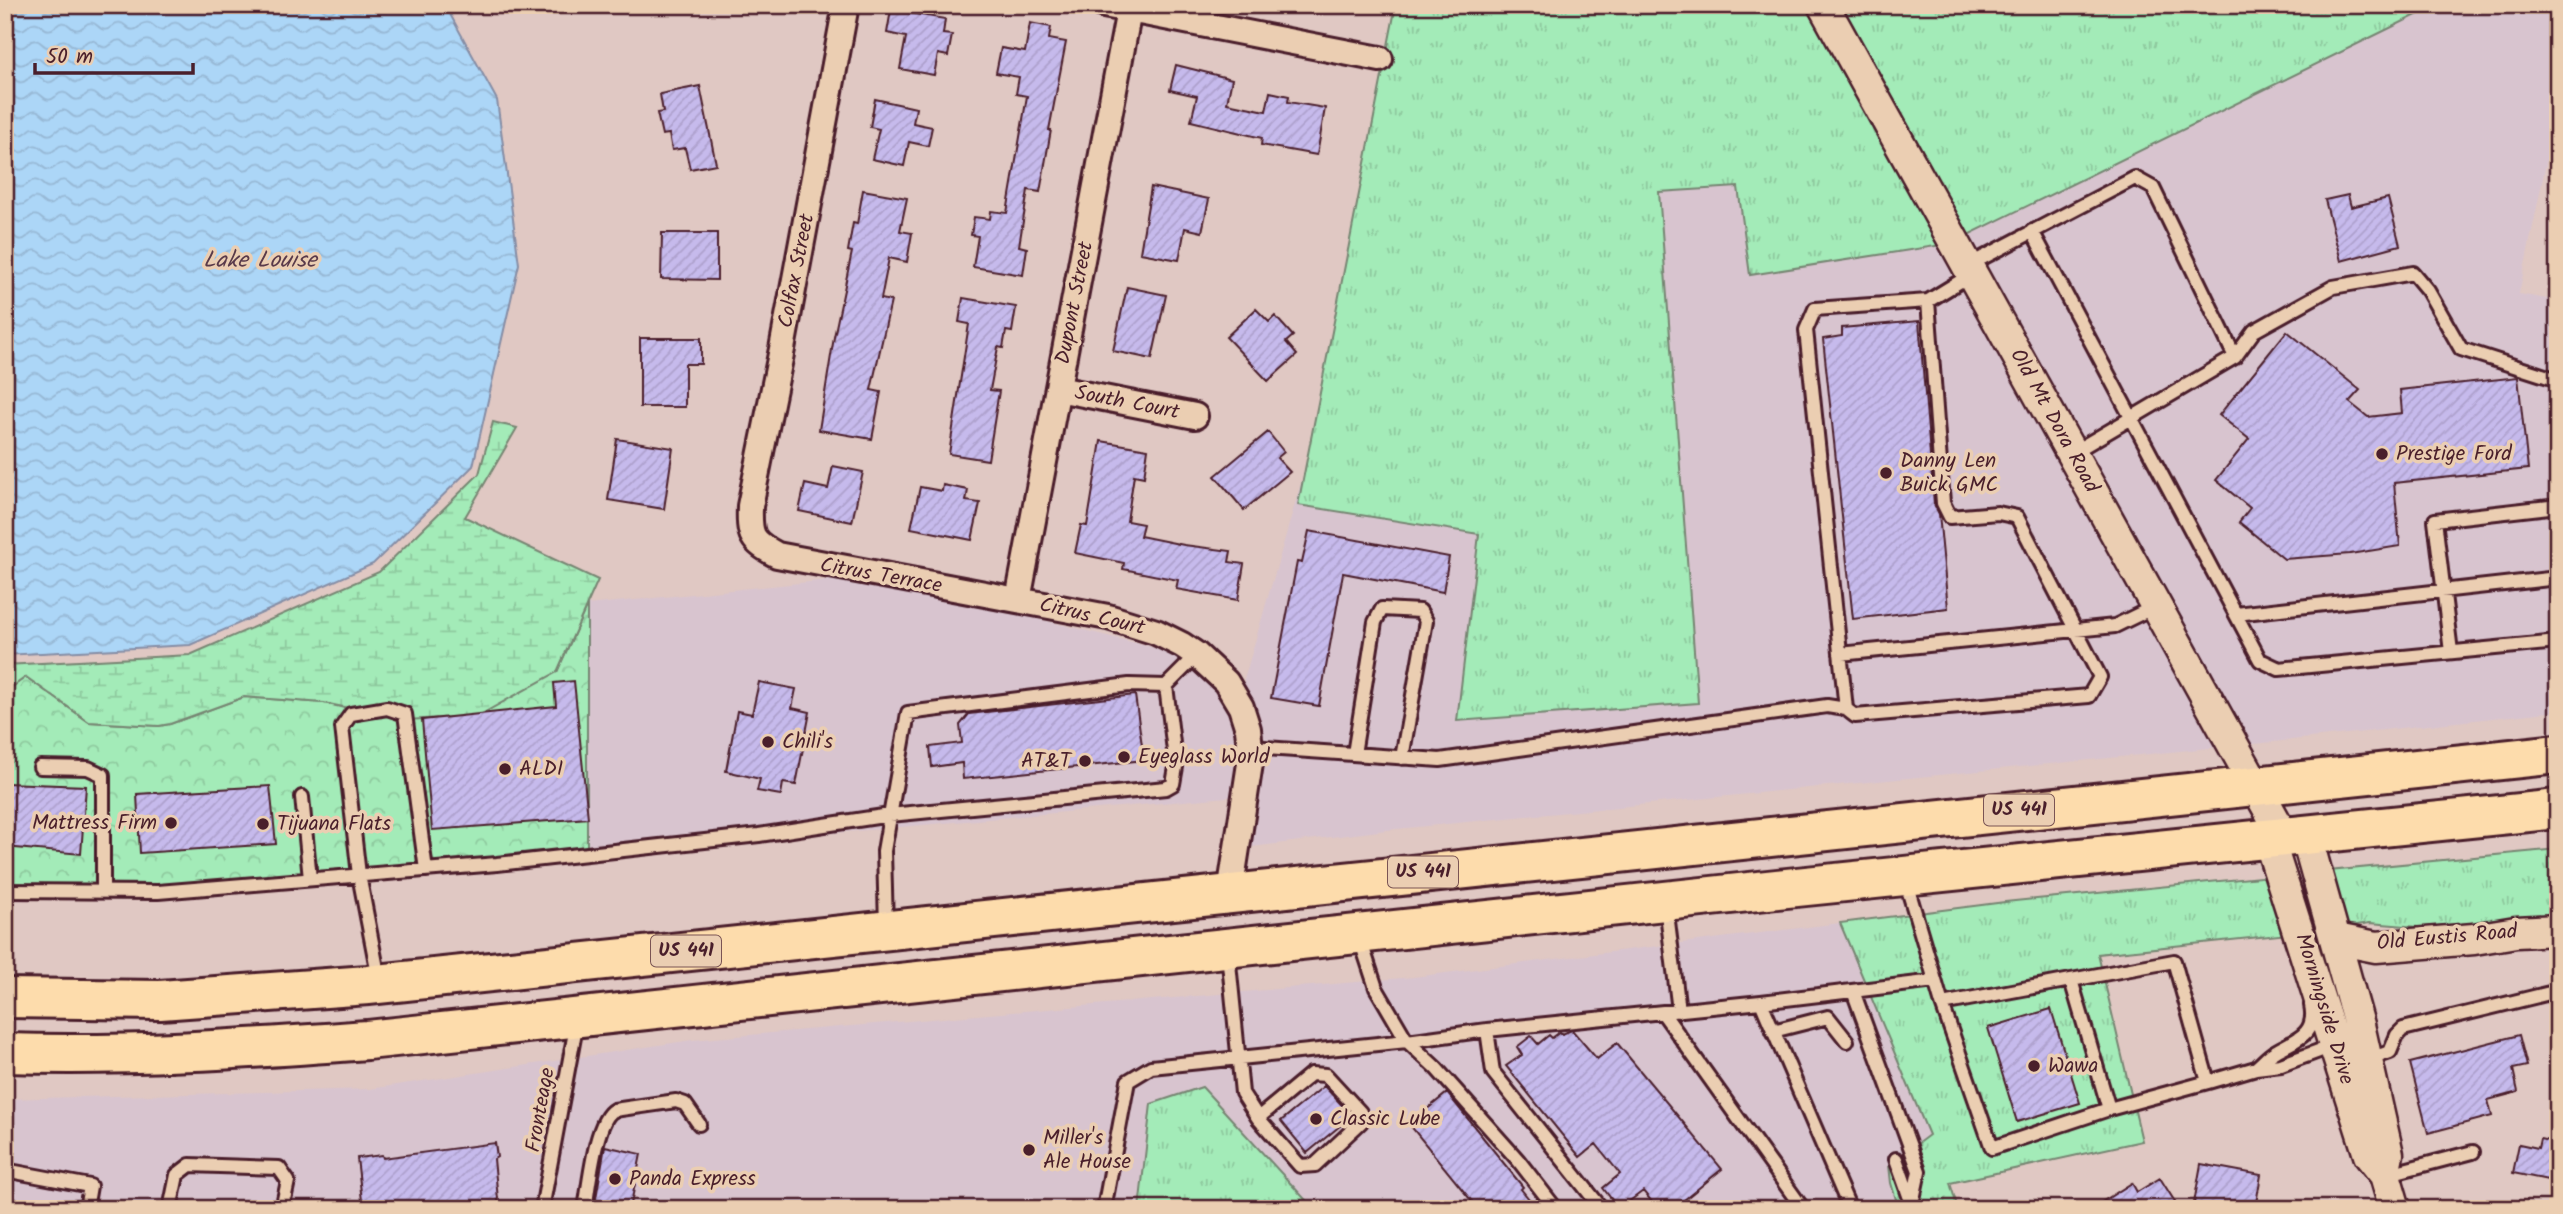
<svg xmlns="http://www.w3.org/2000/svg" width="2563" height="1214" font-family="Kalam,sans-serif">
<defs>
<pattern id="grass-tufts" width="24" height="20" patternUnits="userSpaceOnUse" patternTransform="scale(1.75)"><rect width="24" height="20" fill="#a3ebb8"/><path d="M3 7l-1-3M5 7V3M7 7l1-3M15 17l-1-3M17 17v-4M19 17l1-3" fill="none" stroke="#8ec99e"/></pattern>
<pattern id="forest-crowns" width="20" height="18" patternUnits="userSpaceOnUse" patternTransform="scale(1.75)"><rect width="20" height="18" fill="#a3ebb8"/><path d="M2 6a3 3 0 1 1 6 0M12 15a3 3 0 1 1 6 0" fill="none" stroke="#8ec99e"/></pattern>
<pattern id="wetland-marsh" width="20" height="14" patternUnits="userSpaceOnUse" patternTransform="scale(1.75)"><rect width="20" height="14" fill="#a3ebb8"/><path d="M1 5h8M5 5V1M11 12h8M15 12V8" fill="none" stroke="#8ec99e"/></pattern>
<pattern id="water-waves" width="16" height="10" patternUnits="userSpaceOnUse" patternTransform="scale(1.75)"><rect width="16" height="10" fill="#acd6f7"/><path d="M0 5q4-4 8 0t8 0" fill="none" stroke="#96b7d4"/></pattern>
<pattern id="building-hatch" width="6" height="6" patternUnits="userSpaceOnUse" patternTransform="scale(1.75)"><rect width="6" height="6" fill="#c6baec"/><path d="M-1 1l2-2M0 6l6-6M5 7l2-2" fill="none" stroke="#ac9fcb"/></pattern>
</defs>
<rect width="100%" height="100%" fill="#e0c8c3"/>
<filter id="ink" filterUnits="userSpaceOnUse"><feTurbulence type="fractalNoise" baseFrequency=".0143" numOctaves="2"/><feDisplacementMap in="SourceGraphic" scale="14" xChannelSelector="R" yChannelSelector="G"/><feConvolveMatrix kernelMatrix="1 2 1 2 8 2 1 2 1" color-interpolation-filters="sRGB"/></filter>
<g filter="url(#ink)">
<path fill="#d8c4cf" d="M2437 5H2558V105L2519 294 2558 301V711L2245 745 1964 237Z
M1739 187 1751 275 1942 245 2220 747 1387 830 1235 849 1238 796 587 856V605L866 576 1192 657 1235 711 1305 469 1298 505 1479 534 1698 703 1659 192Z
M1840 923 1929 1136 1891 1183 1899 1209H1314L1202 1087 1151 1104 1139 1209H5V1099L370 1089 692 1040 1414 977Z"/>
<path fill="url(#grass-tufts)" stroke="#768572" stroke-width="2" d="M1396 5H1810L1942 245 1750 275 1738 187 1659 192 1698 703 1457 721 1479 534 1298 505Z
M1836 5H2437L1964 237Z
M2558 849V917L2442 929 2370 923 2344 927 2329 871Z
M2270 876 2289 934 2098 954 2142 1141 1950 1183 1958 1209H1899L1891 1183 1889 1165 1929 1135 1840 923 2005 902Z
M1202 1087 1203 1088 1314 1209H1139L1151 1104Z"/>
<path fill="url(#forest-crowns)" stroke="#768572" stroke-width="2" d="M587 605V856L5 898V692L26 677 89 722 159 726 170 724 244 697 324 703 369 714 557 672Z"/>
<path fill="url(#wetland-marsh)" stroke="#768572" stroke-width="2" d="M493 422 517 428 465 517 598 580 557 672 478 716 406 720 324 703 244 697 170 724 159 726 89 722 26 677 5 692V665L190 655 379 572 479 474Z"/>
<path fill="url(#water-waves)" stroke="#858da5" stroke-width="2" d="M5 5H445L497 100 519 264 473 466 373 564 190 645 5 655Z"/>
<path fill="url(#building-hatch)" stroke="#4a1f2b" stroke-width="2" d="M891 10 945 19 943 34 952 35 948 56 938 54 934 75 900 69 906 37 887 33Z
M1030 23 1051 27 1049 39 1066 42 1049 130H1051L1040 192 1028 190 1019 246 1027 248 1023 275 973 267 978 236 971 235 974 217 990 219 991 211 1007 213 1027 96 1016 94 1019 77 996 73 1001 48 1025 52Z
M1176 65 1232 79 1227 103 1266 111 1270 92 1289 96 1288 102 1325 108 1317 155 1261 145 1262 138 1191 121 1197 96 1170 90Z
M700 86 716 164 690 169 685 148 672 150 669 134 662 135 657 113 663 112 660 94Z
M875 99 916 108 913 123 932 127 928 146 909 142 904 166 872 159 879 129 870 127Z
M1151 187 1209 199 1202 232 1185 228 1179 260 1140 253Z
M863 190 907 198 900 231 912 233 907 262 889 258 881 299 891 301 871 390 881 392 872 439 819 430 834 337 852 252 848 251 853 223 857 224Z
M2348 195 2351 207 2388 198 2400 245 2341 261 2325 200Z
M662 233H717V280L661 279Z
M1127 287 1166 295 1152 359 1113 351Z
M963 298 1016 307 1012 332 1006 331 1003 348 998 347 990 390 999 391 988 460 949 454 969 324 959 322Z
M1256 309 1269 322 1275 316 1293 336 1286 342 1297 355 1268 381 1226 337Z
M1919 321 1934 504 1939 514 1948 608 1853 619 1823 339 1842 336V328Z
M2287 331 2360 390 2349 402 2368 417 2402 413 2400 390 2518 377 2528 469 2394 483 2400 546 2350 554 2284 559 2239 522 2250 508 2216 480 2249 439 2219 415Z
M640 338H701V364H685V407H640Z
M1268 432 1284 452 1277 458 1290 472 1244 510 1215 476Z
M617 439 673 448 664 509 608 500Z
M1101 441 1148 449 1144 477 1134 475 1127 521 1143 524 1140 536 1184 545 1231 551 1229 562 1244 564 1238 600 1176 589 1178 580 1123 569 1124 563 1075 553 1081 525 1087 526Z
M833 466 863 472 852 522 799 511 805 484 828 489Z
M943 485 968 490 966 501 980 503 972 540 911 528 920 487 942 491Z
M1309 531 1449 557 1443 592 1343 573 1319 706 1271 698 1297 562 1302 563Z
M574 681 588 818 432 830 422 720 556 706 554 683Z
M759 682 796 689 792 708 810 712 796 785 783 783 781 795 757 791 760 779 726 771 737 711 752 714Z
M1135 695 1144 760 963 779 962 763 932 767 930 747 962 743 960 725 969 714Z
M5 783 86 786 81 854 5 847Z
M270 786 276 844 140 853 137 794Z
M2051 1009 2080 1103 2017 1122 1988 1028Z
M1572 1030 1597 1059 1617 1043 1722 1169 1673 1209H1658L1643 1191 1619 1209 1603 1188 1620 1174 1596 1144 1580 1157 1506 1066 1522 1055 1517 1047 1531 1036 1538 1044 1549 1035 1552 1038 1560 1032 1562 1034Z
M2519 1035 2527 1066 2513 1069 2518 1092 2488 1100 2492 1116 2428 1133 2410 1063Z
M1324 1086 1352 1116 1307 1153 1281 1121Z
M1447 1093 1523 1187 1521 1189 1537 1209H1478L1409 1124Z
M2540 1139 2558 1143V1182L2513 1173 2519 1144 2538 1148Z
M495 1143 497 1157 494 1159 499 1209H363L357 1158 382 1155 383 1158Z
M605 1146 641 1154 630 1209 595 1204Z
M2201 1164 2261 1175 2255 1209H2193Z
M2160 1178 2175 1202 2163 1209H2091L2132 1183 2137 1192Z"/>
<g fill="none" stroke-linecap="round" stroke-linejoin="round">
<defs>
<path id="service" d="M2032 231 2260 660 2279 669 2558 642
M1967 266 2135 178 2153 188 2235 357
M2072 453 2235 357 2254 331 2333 287 2413 273 2428 291 2461 349 2558 380
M2236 614 2558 578
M2451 652 2435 520 2558 506
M1840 654 2115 626 2156 606
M1846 709 1806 330 1815 309 1928 301
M1250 747 1440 760 1827 706 1846 709 1855 716 2089 696 2100 677 2017 517 1998 513 1950 517 1943 503 1928 301 1972 274
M1354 754 1375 622 1382 609 1420 611 1426 621 1402 758
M40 767 88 768 103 775V892
M302 797 310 879
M1905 879 1942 1004 2071 980
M5 891 158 892 497 864 759 835 890 815 1166 788 1173 784 1176 767 1166 686
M1666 905 1679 1011
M886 926 884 851 908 713 1129 685 1166 686 1197 655
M1360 939 1376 988 1407 1041 1436 1068 1518 1160 1556 1209
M1228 953 1242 1093 1258 1118 1300 1166 1315 1165 1361 1122 1360 1112 1326 1075 1311 1074 1258 1118
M379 979 359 875 342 727 351 714 387 708 405 714 426 870
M1853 991 1919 1171 1912 1204 1908 1209
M1761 1002 1850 1209
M1942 1004 1992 1148 2109 1109
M1663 1013 1803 1209
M1487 1030 1493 1072 1602 1209
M1773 1031 1828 1017 1847 1041
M2367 1060 2390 1052 2397 1035 2403 1029 2558 991
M2256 1068C2262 1063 2267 1057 2273 1053 2291 1041 2318 1037 2311 1005
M2208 1082 2109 1109 2071 980 2174 961 2208 1082 2256 1068 2281 1065 2335 1045
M1896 1159 1912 1204
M5 1170 90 1186 86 1209
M2385 1175 2473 1152
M170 1209 177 1175 190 1165 279 1168 288 1181 282 1209
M542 1209 577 1021
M585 1209C589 1187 595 1120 614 1110L676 1101 685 1104 699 1124
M1104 1209 1128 1081 1151 1067 1407 1041 1487 1030 1761 1002 1935 981"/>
<path id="minor" d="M846 5 782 349 750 506C749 536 751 541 777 555L1108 617 1156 632 1182 645 1197 655 1226 682 1241 707 1248 729 1251 757 1230 893
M1104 5 1380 59
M1058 389 1195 416
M1018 600 1130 5"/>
<path id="tertiary" d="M1823 5 2284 837
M2306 835 2359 1025 2388 1154 2386 1164
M2269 840 2369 1155 2385 1175 2395 1209
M2336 939 2376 947 2474 939 2516 932 2558 930"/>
<path id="primary" d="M5 998 160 1000 368 985 2558 754
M5 1053C126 1057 246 1049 367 1040L1777 889 2558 809"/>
</defs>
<use href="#service" stroke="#4a1f2b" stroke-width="18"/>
<use href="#minor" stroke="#4a1f2b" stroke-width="30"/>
<use href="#tertiary" stroke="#4a1f2b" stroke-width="35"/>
<use href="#primary" stroke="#4a1f2b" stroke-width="44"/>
<use href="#service" stroke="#ebceb2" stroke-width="12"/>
<use href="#minor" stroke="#ebceb2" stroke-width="24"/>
<use href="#tertiary" stroke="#ebceb2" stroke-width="30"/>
<use href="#primary" stroke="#fddcac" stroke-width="38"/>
</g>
</g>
<g fill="#4a1f2b" stroke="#ebceb2" stroke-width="2.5">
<circle cx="2382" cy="454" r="7"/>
<circle cx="1886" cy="473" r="7"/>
<circle cx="768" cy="742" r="7"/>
<circle cx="1124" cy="757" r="7"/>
<circle cx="1085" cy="761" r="7"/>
<circle cx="505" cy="769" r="7"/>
<circle cx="171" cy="823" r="7"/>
<circle cx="263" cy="824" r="7"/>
<circle cx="2034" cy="1066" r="7"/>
<circle cx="1316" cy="1119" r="7"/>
<circle cx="1029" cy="1150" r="7"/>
<circle cx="615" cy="1179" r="7"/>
</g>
<g text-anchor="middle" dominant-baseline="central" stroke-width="7" stroke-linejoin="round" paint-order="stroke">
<g fill="#ebceb2" stroke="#7a5454" stroke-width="2">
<rect x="1984" y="794.5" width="70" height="31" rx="5"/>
<rect x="1388" y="856.5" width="70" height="31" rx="5"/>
<rect x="651" y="935.5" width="70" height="31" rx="5"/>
</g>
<g font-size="19" font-weight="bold" fill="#4a1f2b">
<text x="2019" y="810">US 441</text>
<text x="1423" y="872">US 441</text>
<text x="686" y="951">US 441</text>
</g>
<g font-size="21" fill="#4a1f2b" stroke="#ebceb2">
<text transform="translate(797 271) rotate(-79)">Colfax Street</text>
<text transform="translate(1075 303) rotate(-79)">Dupont Street</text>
<text transform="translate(1127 403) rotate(11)">South Court</text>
<text transform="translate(2054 421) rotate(61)">Old Mt Dora Road</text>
<text transform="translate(881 576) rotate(10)">Citrus Terrace</text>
<text transform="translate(1092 617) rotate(13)">Citrus Court</text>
<text transform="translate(2447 938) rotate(-5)">Old Eustis Road</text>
<text transform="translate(2324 1009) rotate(73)">Morningside Drive</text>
<text transform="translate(541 1110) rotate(-80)">Fronteage</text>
</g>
<g font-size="21" fill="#4a1f2b" stroke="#ebceb2" text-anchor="start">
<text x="2396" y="454">Prestige Ford</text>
<text x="1900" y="461">Danny Len<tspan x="1900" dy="24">Buick GMC</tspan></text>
<text x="782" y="742">Chili's</text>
<text x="1138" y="757">Eyeglass World</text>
<text x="1071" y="761" text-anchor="end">AT&amp;T</text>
<text x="519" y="769">ALDI</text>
<text x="157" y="823" text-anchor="end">Mattress Firm</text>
<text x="277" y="824">Tijuana Flats</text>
<text x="2048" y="1066">Wawa</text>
<text x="1330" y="1119">Classic Lube</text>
<text x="1043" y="1138">Miller's<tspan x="1043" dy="24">Ale House</tspan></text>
<text x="629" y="1179">Panda Express</text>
</g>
<g font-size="23" font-style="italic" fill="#593a4a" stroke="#ebceb2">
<text x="260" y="261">Lake Louise</text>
</g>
</g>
<rect width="2563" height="1214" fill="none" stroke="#ebceb2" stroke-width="28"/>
<rect x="14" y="14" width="2535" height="1186" fill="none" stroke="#4a1f2b" stroke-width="2.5" filter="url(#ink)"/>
<path d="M35 63v10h158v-10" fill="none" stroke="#4a1f2b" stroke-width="3.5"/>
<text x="46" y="63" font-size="21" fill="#4a1f2b" stroke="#ebceb2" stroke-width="5" paint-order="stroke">50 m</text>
</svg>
